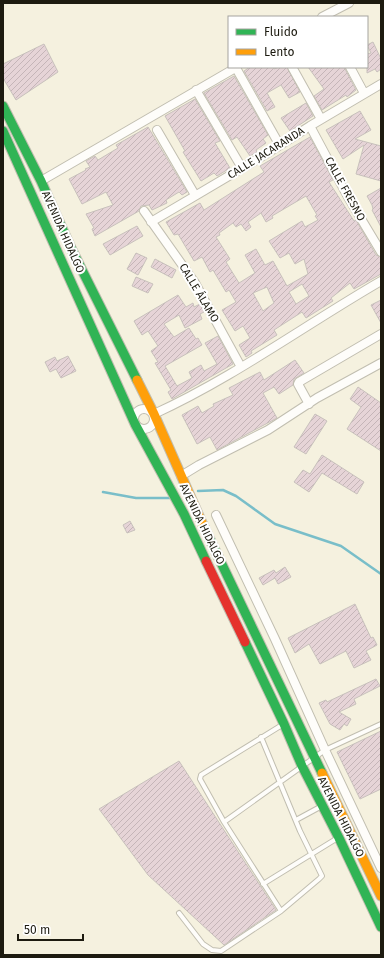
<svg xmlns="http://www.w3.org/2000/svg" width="384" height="958" font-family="'Fira Sans',sans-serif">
<defs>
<pattern id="building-hatch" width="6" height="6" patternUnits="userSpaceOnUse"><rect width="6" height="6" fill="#e6d4d7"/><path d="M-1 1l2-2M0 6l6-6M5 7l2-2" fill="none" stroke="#c5b5b8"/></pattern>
</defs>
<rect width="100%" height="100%" fill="#f5f1df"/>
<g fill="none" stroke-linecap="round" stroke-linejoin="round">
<path stroke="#79bec9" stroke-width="2.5" d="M198 491 223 490 236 496 275 524 341 546 381 574
M103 492 136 498H170"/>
</g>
<path fill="url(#building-hatch)" stroke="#c8c1bc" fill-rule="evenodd" d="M373 42 381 59V69L377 72 375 69 367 73V54L371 53 367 45Z
M44 44 58 72 16 100 3 78V64Z
M250 67H273L274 69 279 67H287L300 92 289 98 281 85 267 93 275 107 267 111 244 71Z
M308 67H344L356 90 347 97 346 95 322 110 314 96 324 89Z
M234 76 268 135 263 139 266 143 256 150 257 152 250 156 237 137 232 140 204 93Z
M195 99 220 141 215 143 230 168 217 176 214 173 201 181 183 152 185 151 165 116Z
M306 103 313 116 290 131 281 118Z
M360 111 371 130 355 139 381 146V181L356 174 364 145 343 159 326 130Z
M148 127 187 192 182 195 179 192 166 200 167 203 152 210 149 205 141 206 139 211 95 236 92 229 94 228 86 214 113 205 106 192 82 204 69 179 86 170 85 169 90 167 86 161 95 156 98 160 118 148 116 145Z
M310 137 333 180 329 182 354 221 356 220 376 255 381 257V274L354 289 350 283 331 298 333 301 306 318 302 312 274 330 277 335 251 351 252 353 246 357 239 345 250 338 243 326 235 331 222 310 236 302 229 290 226 292 213 270 210 272 202 257 194 261 178 234 174 235 166 222 200 203 204 210 264 172 260 166ZM306 196 317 215 315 216 318 220 305 227 302 221 269 241 280 258 289 253 295 264 304 259 308 274 287 286 273 261 265 265 256 249 245 255 255 273 239 283 226 262 230 259 216 237 220 235 219 233 233 223 236 227 241 224 246 231 251 227 248 222 261 213 266 222 273 218 272 216ZM302 284 309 296 296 304 289 292ZM267 287 274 303 263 311 253 293Z
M381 188V227L372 210 373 209 372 205 367 196Z
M137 226 143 236 110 255 103 244Z
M136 253 147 258 138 275 127 269Z
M155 259 176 270 172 278 151 267Z
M136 277 153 284 148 293 132 286Z
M178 295 186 307 193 303 194 307 200 304 204 312 200 314 202 319 185 328 179 315 164 324 174 337 189 328 196 339 198 338 202 345 165 366 177 386 192 378 189 372 201 365 204 371 217 364 205 343 218 336 233 364 172 399 168 392 171 390 155 363 158 362 151 351 158 346 148 331 142 335 134 321Z
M381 300V323L371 305Z
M68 356 76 371 61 378 56 369 50 372 45 362 55 357 57 361Z
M295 360 304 373 294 379 293 385 279 394 274 387 263 393 277 418 217 450 210 437 197 444 182 415 198 406 202 413 214 406 213 404 233 395 229 388 260 372 264 380Z
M358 387 381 403V451L347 429 361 407 350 399Z
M315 414 327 421 306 454 294 447Z
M322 455 364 482 357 494 322 473 309 492 294 482 303 470 310 474Z
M130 521 135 530 127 533 123 525Z
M285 567 291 577 278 584 275 578 263 585 259 578 274 570 276 573Z
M355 604 371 638 373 637 377 645 366 651 371 660 354 668 346 651 320 664 309 644 295 653 288 638Z
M376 679 380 686 354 699 356 704 339 712 351 719 347 726 344 724 340 730 330 724 319 703 326 700 327 702Z
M381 731V789L360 799 337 752Z
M179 761 276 910 224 945 148 875 99 809Z"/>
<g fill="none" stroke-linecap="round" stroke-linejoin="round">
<defs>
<path id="lane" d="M261 737 300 831 322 876 319 879 281 911 224 822 200 779 201 775 282 725
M296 820 320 807
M224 822 325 750 381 724
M263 884 336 839
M179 913 203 944 212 950 221 951 281 911"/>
<path id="street" d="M322 17 349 3
M292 67 321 119
M350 67 364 93
M236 68 279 144
M196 90 242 168
M310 126 348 197 381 252
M157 130 195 195
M41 181 237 67
M144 211 195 283 241 367
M151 222 266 154 310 126 381 84
M309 404 298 384 299 382 381 334
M134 419a10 10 0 1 1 20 0a10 10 0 1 1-20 0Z
M154 414C233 378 305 325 381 281
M181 476 199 465 268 430 317 398 381 363
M216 515 275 639 325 750 381 868"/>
<path id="fast" d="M3 106 41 181 71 248 137 380
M3 131 135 424 184 514 206 561
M203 525 322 773
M245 642 284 724 302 766 339 838 381 927"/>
<path id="slow" d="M137 380 154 414 203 525
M322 773 381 896"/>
<path id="jam" d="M206 561 245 642"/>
</defs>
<use href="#lane" stroke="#c1beb0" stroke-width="6"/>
<use href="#street" stroke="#c1beb0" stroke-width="10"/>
<use href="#fast" stroke="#c1beb0" stroke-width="11"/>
<use href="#slow" stroke="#c1beb0" stroke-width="11"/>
<use href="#jam" stroke="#c1beb0" stroke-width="11"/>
<use href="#lane" stroke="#fefdfa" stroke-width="4"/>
<use href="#street" stroke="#fefdfa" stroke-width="8"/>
<use href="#fast" stroke="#30b455" stroke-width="9"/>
<use href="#slow" stroke="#ff9f0a" stroke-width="9"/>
<use href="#jam" stroke="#e5322d" stroke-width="9"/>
</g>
<g text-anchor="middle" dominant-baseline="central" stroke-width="4" stroke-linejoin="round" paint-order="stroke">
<g font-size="11" fill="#1d1b10" stroke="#fff">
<text transform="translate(266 153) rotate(-32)">CALLE JACARANDA</text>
<text transform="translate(345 189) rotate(61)">CALLE FRESNO</text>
<text transform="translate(63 232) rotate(66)">AVENIDA HIDALGO</text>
<text transform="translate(199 293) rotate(59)">CALLE ÁLAMO</text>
<text transform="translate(202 524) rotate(64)">AVENIDA HIDALGO</text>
<text transform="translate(341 817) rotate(63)">AVENIDA HIDALGO</text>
</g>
</g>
<rect width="384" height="958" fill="none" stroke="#1d1b10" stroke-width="8"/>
<rect x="228" y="16" width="140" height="52" fill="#ffffff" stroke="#a5a49f"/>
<rect x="236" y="29" width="20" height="6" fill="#30b455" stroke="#a5a49f"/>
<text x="264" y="36" font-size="12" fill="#1d1b10">Fluido</text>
<rect x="236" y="49" width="20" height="6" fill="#ff9f0a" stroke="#a5a49f"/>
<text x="264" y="56" font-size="12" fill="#1d1b10">Lento</text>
<path d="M18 934v6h65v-6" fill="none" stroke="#1d1b10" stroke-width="2"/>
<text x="24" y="934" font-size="12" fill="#1d1b10" stroke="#ffffff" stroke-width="3" paint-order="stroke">50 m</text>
</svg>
